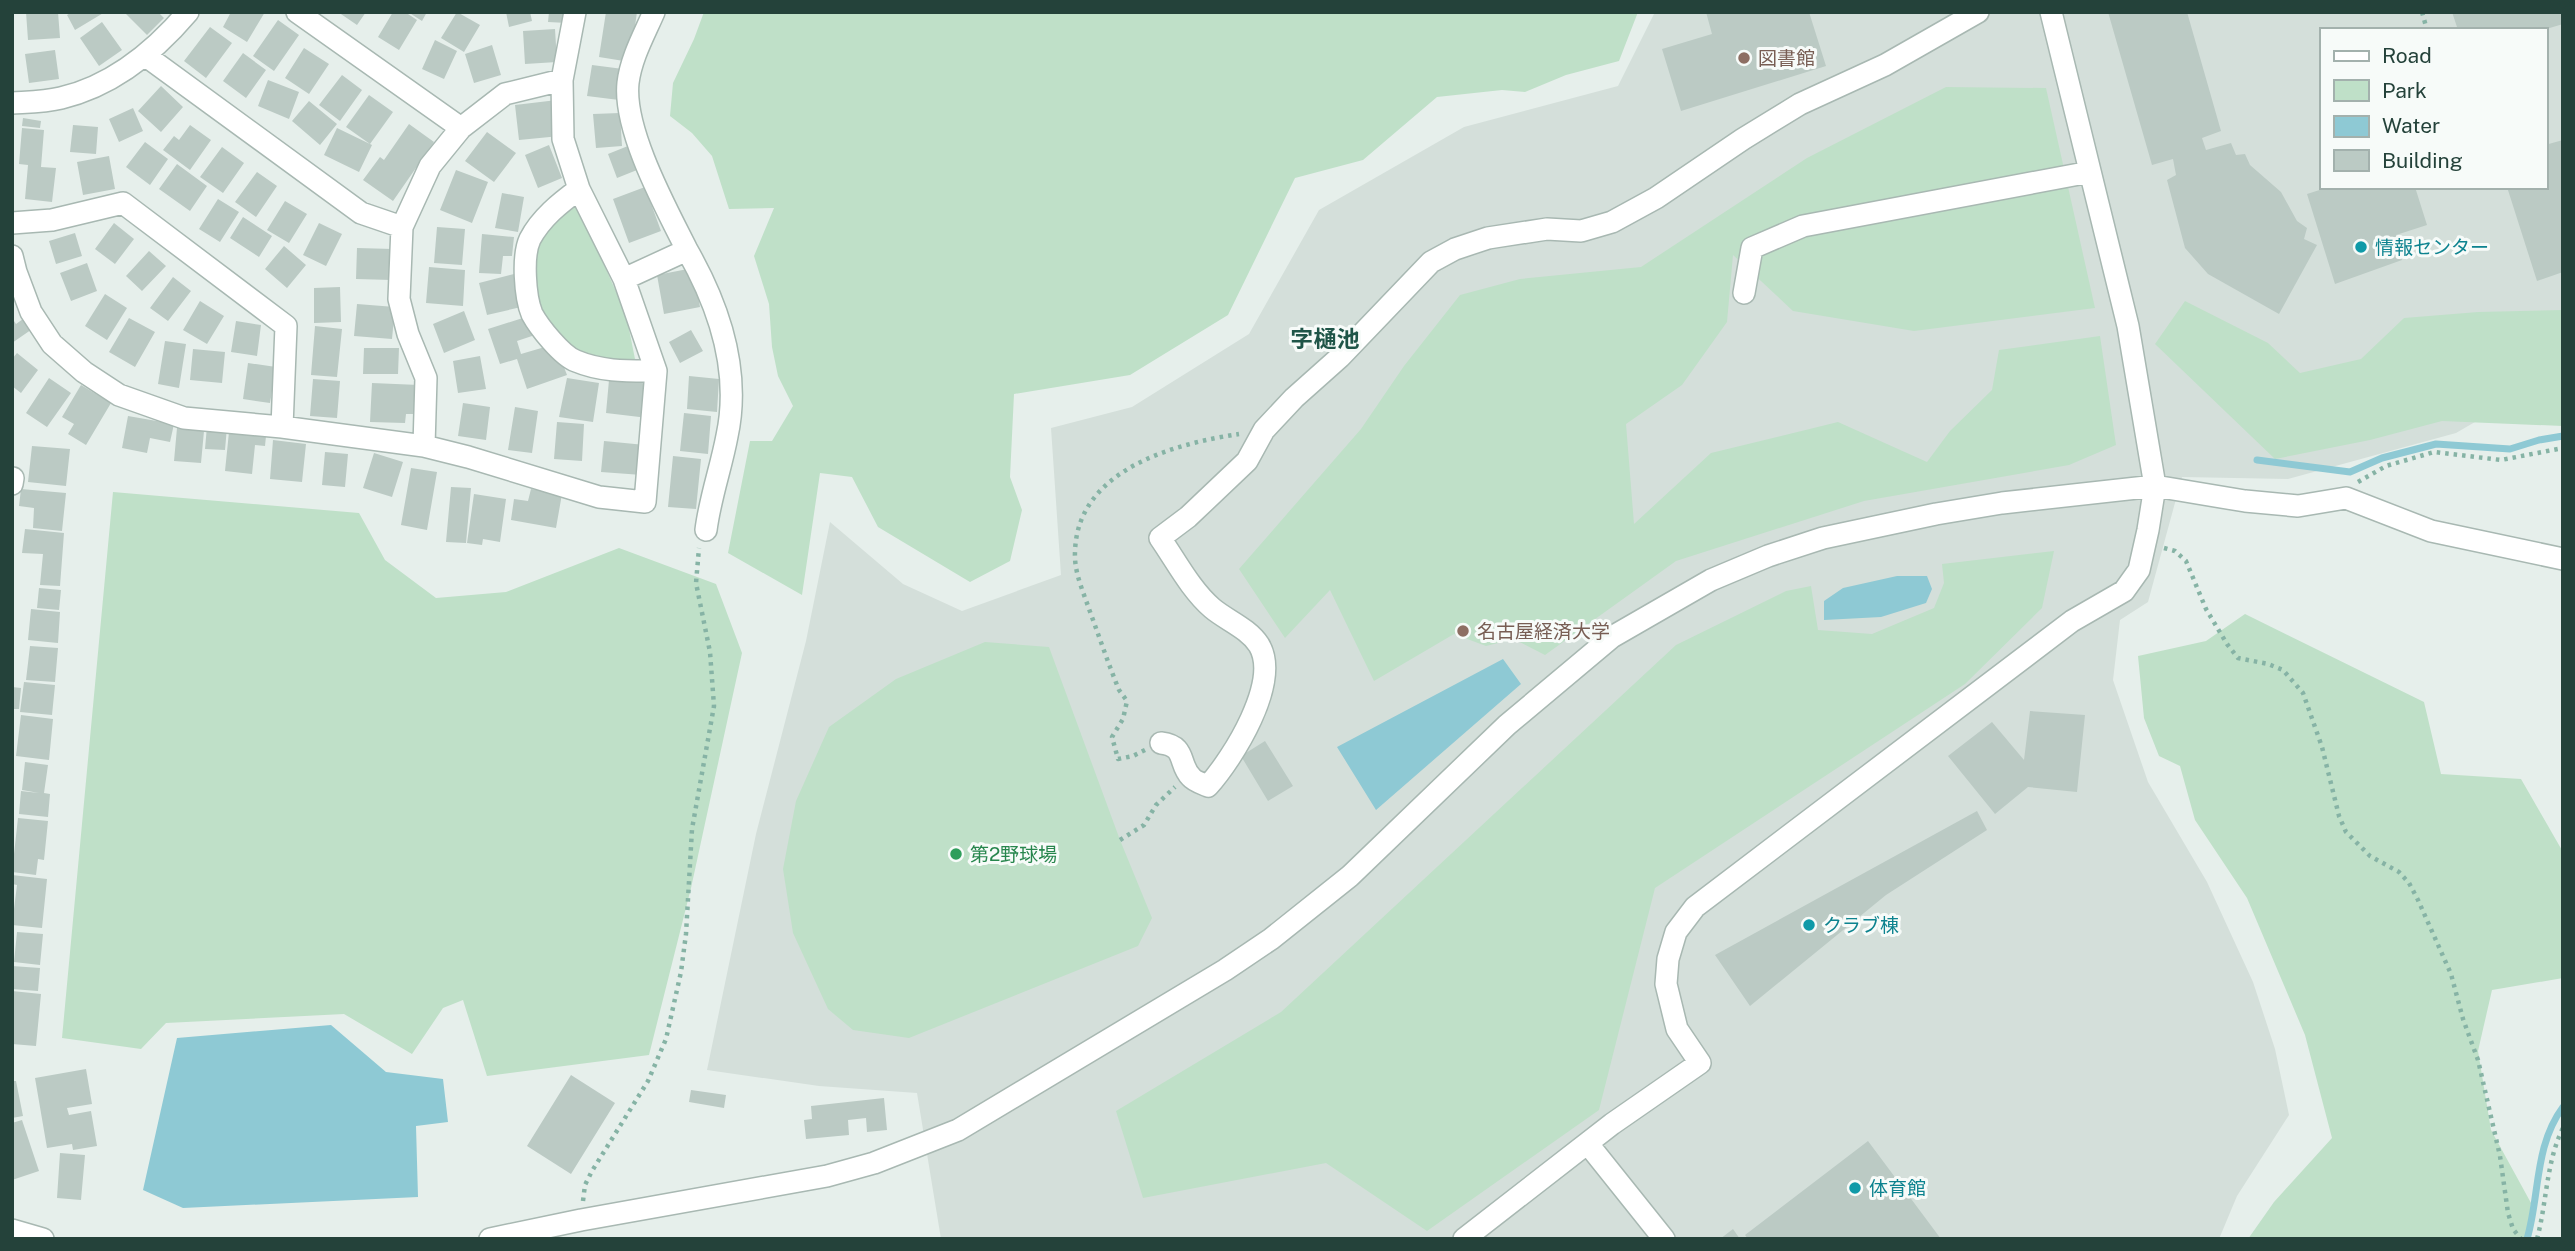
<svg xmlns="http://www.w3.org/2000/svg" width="2575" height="1251" font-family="'Public Sans','Noto Sans JP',sans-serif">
<rect width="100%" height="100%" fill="#e6efeb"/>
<path fill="#d4dfda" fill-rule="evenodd" d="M1655 12H2563V403L2499 408 2456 433 2288 479 2182 477 2148 602 2120 620 2113 680 2148 782 2207 882 2253 982 2275 1049 2289 1115 2237 1196 2219 1239H941L917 1093 819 1086 707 1070 756 834 806 641 830 522 903 584 962 611 1061 575 1051 428 1132 407 1249 334 1319 210 1464 127 1618 86ZM2321 30H2545V187H2321Z"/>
<path fill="#bfe0c8" d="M704 12H1638L1619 61 1566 75 1525 92 1502 90 1437 97 1363 160 1295 178 1228 315 1130 375 1014 394 1010 477 1022 510 1010 561 970 582 878 527 852 477 820 473 802 595 728 553 750 441H772L793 406 778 376 772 347 769 304 754 256 774 208 729 209 712 156 692 133 670 116 673 83 694 39Z
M1946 87 2046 88 2095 308 1914 331 1793 311 1733 255 1727 322 1682 385 1626 424 1634 524 1711 453 1838 422 1927 462 1950 431 1992 390 1999 350 2100 336 2116 445 2069 465 1864 501 1676 561 1545 655 1514 639 1486 646 1454 634 1374 681 1330 590 1285 638 1239 569 1361 429 1404 366 1460 295 1520 279 1641 267 1807 158Z
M577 204 626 314 636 364C616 362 590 362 573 350 531 321 520 252 559 216 564 211 571 208 577 204Z
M2185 301 2268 343 2300 373 2361 359 2404 318 2478 312 2563 310V426L2442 421 2370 440 2275 459 2155 344Z
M113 492 359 513 385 560 436 598 506 592 619 548 716 584 742 653 691 888 649 1055 487 1076 463 1000 443 1008 412 1054 344 1014 166 1023 141 1049 62 1038Z
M2054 551 2042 608 1965 684 1655 888 1599 1110 1427 1231 1326 1163 1143 1198 1116 1111 1281 1012 1676 645 1786 591 1811 586 1818 630 1872 634 1934 608 1944 583 1942 564Z
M2245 614 2424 702 2441 774 2521 779 2563 852V978L2492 990 2478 1051 2491 1130 2531 1203 2527 1239H2248L2274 1202 2332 1138 2305 1035 2247 898 2195 820 2180 766 2159 756 2144 718 2138 656 2206 641Z
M985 642 1049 647 1120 840 1152 918 1138 946 909 1038 853 1030 828 1009 793 933 783 869 796 801 829 727 896 679Z"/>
<path fill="#8ec9d4" d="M1897 576H1927L1932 589 1926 603 1881 617 1824 620V601L1843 588Z
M1503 659 1521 684 1376 810 1337 747Z
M331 1025 386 1072 443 1079 448 1122 416 1126 418 1197 183 1208 143 1190 177 1038Z"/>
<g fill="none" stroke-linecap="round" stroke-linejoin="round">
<path stroke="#8ec9d4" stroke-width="7" d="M2257 460 2350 472 2382 458 2436 444 2510 449 2539 440 2563 436
M2527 1239C2540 1195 2534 1146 2563 1107"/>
</g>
<path fill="#bbcac4" d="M26 12H58L60 38 28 40Z
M72 12H105L75 30 67 15Z
M124 12H158L164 18 147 35Z
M231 12H265L247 42 223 27Z
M338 12H366L357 25Z
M393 12H405L417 20 399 50 378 37Z
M408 12H427L422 21Z
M457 12 480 25 464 52 441 38Z
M506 12H530L532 21 509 27Z
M549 12H568L567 23 548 22Z
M606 12H637L630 62 599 57Z
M1706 12H1809L1826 66 1681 111 1662 49 1712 34Z
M2108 12H2187L2221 131 2202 138 2206 150 2231 143 2236 155 2245 154 2250 165 2281 192 2297 221 2307 228 2304 239 2317 245 2279 314 2208 274 2185 248 2167 180 2176 175 2173 159 2152 165Z
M2452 12H2563V24L2543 30H2458Z
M278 20 299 35 274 71 253 56Z
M102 22 122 50 99 66 80 38Z
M210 27 232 43 206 78 184 61Z
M555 29 557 62 525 64 523 31Z
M435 40 457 51 444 79 422 69Z
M492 45 501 75 474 83 465 54Z
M304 48 329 64 309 94 285 78Z
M55 50 59 79 29 83 25 54Z
M243 53 266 70 246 98 223 81Z
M592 65 623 69 619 100 587 96Z
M342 75 362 90 340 121 319 105Z
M268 80 299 92 289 119 258 106Z
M161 86 183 107 161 132 138 111Z
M369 95 393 112 370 144 372 145 359 172 324 155 337 128 370 144 346 127Z
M557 100 560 136 519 140 515 105Z
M309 101 337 124 320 145 292 121Z
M133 108 143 131 119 142 109 119Z
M620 113 622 146 596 148 593 114Z
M23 118 41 121 40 128 22 126Z
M409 124 434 142 393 201 363 180 380 157 384 160Z
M73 125 98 127 96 154 70 152Z
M190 125 211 140 190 170 163 150 174 136 179 140Z
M22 128 44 130 41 167 56 168 52 202 25 199 28 165 19 164Z
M487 132 516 153 494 182 465 161Z
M2563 140V272L2537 281 2507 187H2545V145Z
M145 142 168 159 150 185 126 167Z
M549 145 562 178 538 188 525 155Z
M628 146 637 170 617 178 608 154Z
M222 147 244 163 223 193 200 177Z
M109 156 115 189 83 195 77 162Z
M177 164 207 186 190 211 159 189Z
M456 170 488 182 472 223 440 210Z
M257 172 277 186 256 217 235 202Z
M645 187 661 231 629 243 613 199Z
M2329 187H2415L2427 225 2396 235 2402 260 2335 284 2307 194Z
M502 193 524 197 518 232 495 228Z
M218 199 239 212 220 242 199 229Z
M285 201 307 214 289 243 267 230Z
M243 217 272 236 259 257 230 238Z
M114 223 134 239 115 264 95 249Z
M319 223 342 234 326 266 303 255Z
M437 227 465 229 462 265 434 263Z
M75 233 82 256 56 264 49 241Z
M482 234 514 237 512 256H503L501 274 479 273Z
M284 246 306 265 287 288 265 269Z
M357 248 393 249 392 280 356 279Z
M149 251 166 266 142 291 126 276Z
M87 263 97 291 71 301 60 273Z
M429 267 465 270 463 306 426 303Z
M693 268 700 307 664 314 657 275Z
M522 272 530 305 487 315 479 283Z
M173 277 191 291 168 321 150 308Z
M340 287 341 322 314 323V288Z
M105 294 127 308 107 340 85 326Z
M200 301 224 316 207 344 183 330Z
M357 304 395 307 392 339 354 336Z
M464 311 475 340 444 353 433 324Z
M30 314 38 325 12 343V318L16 324Z
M529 316 535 335 517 341 521 354 555 344 567 375 527 389 517 359 500 364 488 329Z
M129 318 155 332 135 367 109 352Z
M236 321 261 325 257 356 231 352Z
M315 326 342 329 337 377 311 375Z
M691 330 703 351 680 363 669 342Z
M165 341 186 344 179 388 158 384Z
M364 348H399L398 374H363Z
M193 349 225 352 222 383 190 380Z
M17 353 38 370 21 393 12 386V359Z
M480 356 486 389 458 393 453 361Z
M248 363 276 367 270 403 243 399Z
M689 376 719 379 717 412 687 409Z
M49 378 71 393 47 427 26 413Z
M567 378 599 383 593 422 559 417Z
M313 379 340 381 337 418 310 416Z
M609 380 652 384 648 418 606 413Z
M372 383 419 385 418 414H406L405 423 370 422Z
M81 385 111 403 86 445 68 434 74 424 62 417Z
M463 403 490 407 486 440 458 436Z
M515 407 538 411 532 453 508 450Z
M684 413 711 416 708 454 680 451Z
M128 416 174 424 170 442 150 438 147 453 122 448Z
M557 422 584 424 582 461 554 459Z
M207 426 227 427 225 450 205 449Z
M177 428 204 431 201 463 174 461Z
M229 432 266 436 265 446 255 445 252 474 225 471Z
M273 440 306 444 302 482 270 479Z
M604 441 645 445 642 475 601 472Z
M32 446 70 449 66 486 28 482Z
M325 452 348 454 345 487 322 485Z
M374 453 403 462 392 497 363 488Z
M673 456 701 459 696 509 668 507Z
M411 468 437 472 427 530 401 525Z
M451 487 471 488 466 543 446 542Z
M21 489 66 493 62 531 33 528 34 508 19 506Z
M531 489 562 494 556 528 511 520 514 499 528 501Z
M474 494 506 499 500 542 483 539 482 545 467 543Z
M25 529 64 533 60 586 40 585 43 554 22 553Z
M39 588 61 590 59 610 37 608Z
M31 609 60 612 58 643 28 640Z
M30 646 58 648 55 682 26 680Z
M24 682 55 685 52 715 20 712Z
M12 687 21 688 19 709H12Z
M2030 711 2085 715 2077 792 2028 787 1995 814 1948 756 1992 722 2024 760Z
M21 715 53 719 49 760 16 756Z
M1265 741 1293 786 1268 801 1241 756Z
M25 762 48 765 44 793 50 794 48 817 19 814 21 791 39 793 22 790Z
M1977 811 1987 830 1886 895 1750 1006 1715 955Z
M18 818 48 821 44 860 38 859 36 875 12 872Z
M12 875 47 879 42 928 12 925 17 885 12 884Z
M17 932 43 934 40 965 14 962Z
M12 966 40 968 38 991 12 989Z
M12 991 41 994 36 1046 12 1044Z
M86 1069 92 1104 67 1108 69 1115 91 1111 97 1146 73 1150 72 1144 47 1148 35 1078Z
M571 1075 615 1103 571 1174 527 1146Z
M12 1081H16L23 1116 12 1118Z
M691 1090 726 1095 724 1108 689 1102Z
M884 1098 887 1130 867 1132 866 1118 848 1120 849 1135 806 1139 804 1120 812 1119 811 1106Z
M22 1120 39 1171 12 1180V1123Z
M1868 1141 1941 1239H1748L1745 1235Z
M60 1153 85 1155 81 1200 57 1198Z
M1733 1229 1740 1239H1720Z"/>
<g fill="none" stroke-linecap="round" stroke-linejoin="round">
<defs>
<path id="minor" d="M297 12 461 128
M146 56 361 213 402 227
M12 103C28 102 45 102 61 98 112 86 154 52 188 12
M579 189C560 203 541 218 530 239 522 256 525 297 532 314 539 327 562 356 576 361 602 372 629 371 656 371
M12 223 52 220 123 203 286 326 282 427
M687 250C719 306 741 371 727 436 721 468 710 498 706 530
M12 256 16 272 31 312 52 344 84 372 119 395 184 418 282 427 424 446 468 457 599 497 645 502 656 371 624 279 579 189 563 139 562 80 575 12
M624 279 687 250C666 208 623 130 628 83 631 58 644 35 654 12
M1744 293 1752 248 1803 226 2090 172
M424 446 426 378 408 334 399 299 402 227 430 166 461 128 505 94 562 80
M12 484 13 478
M1161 743C1187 746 1178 764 1191 777 1194 781 1203 784 1208 786 1233 758 1281 682 1259 645 1248 628 1226 620 1212 608 1191 590 1176 561 1160 538L1188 517 1247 461 1264 430 1294 398 1340 357 1431 262 1455 249 1488 238 1547 229 1581 231 1612 222 1656 198 1743 139 1800 104 1885 65 1978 12
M1588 1144 1664 1239
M12 1230 43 1239
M490 1239 581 1220 827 1176 874 1163 958 1130 1225 970 1271 939 1350 876 1507 725 1612 637 1711 580 1768 556 1823 538 1936 514 2002 503 2155 486 2245 501 2298 506 2346 498 2431 531 2563 559
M1464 1239 1612 1124 1700 1063 1677 1029 1666 984 1668 959 1676 932 1695 907 2072 621 2124 591 2139 570 2148 530 2155 486 2128 326 2051 12"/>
</defs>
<use href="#minor" stroke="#a8b8b2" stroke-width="24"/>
<path stroke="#86b3a5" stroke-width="4.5" stroke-dasharray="3.5 5" stroke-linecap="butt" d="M2422 12 2427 30
M2358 482 2386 466 2434 452 2501 460 2563 448
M2164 548 2175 551 2186 561 2206 609 2227 644 2238 658 2268 664 2283 670 2303 693 2322 747 2339 816 2346 832 2370 856 2399 872 2409 883 2418 900 2451 974 2463 1019 2478 1060 2500 1156 2508 1213 2513 1229 2521 1239
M1145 750 1133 756 1118 759 1112 737 1123 719 1127 701 1119 690C1108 663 1099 636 1089 609 1083 591 1074 572 1075 552 1077 470 1173 444 1239 434
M1120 840 1144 825 1156 805 1175 787
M583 1201 585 1185 592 1171 648 1081 666 1039 681 972 686 934 692 829 714 706 710 652 696 583 699 548
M2537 1239C2547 1202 2546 1162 2563 1128"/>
<use href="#minor" stroke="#fff" stroke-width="21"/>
</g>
<g fill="#8d6e63" stroke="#f7fbf9" stroke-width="2.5">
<circle cx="1744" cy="58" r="7"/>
<circle cx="1463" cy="631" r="7"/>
</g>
<g fill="#0f9aa8" stroke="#f7fbf9" stroke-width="2.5">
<circle cx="2361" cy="247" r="7"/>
<circle cx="1809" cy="925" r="7"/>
<circle cx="1855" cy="1188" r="7"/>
</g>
<circle fill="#2e9e5b" stroke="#f7fbf9" stroke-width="2.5" cx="956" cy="854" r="7"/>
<g text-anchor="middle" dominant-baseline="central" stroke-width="6" stroke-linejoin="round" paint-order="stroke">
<g font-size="19" fill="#785e54" stroke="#f7fbf9" text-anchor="start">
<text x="1758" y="58">図書館</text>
<text x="1477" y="631">名古屋経済大学</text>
</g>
<g font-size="19" fill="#0d838f" stroke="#f7fbf9" text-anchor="start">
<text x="2375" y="247">情報センター</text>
<text x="1823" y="925">クラブ棟</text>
<text x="1869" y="1188">体育館</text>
</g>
<g font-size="19" fill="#27864d" stroke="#f7fbf9" text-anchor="start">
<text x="970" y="854">第2野球場</text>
</g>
<g font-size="23" font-weight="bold" fill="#1f5548" stroke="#f7fbf9">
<text x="1325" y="338">字樋池</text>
</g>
</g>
<rect width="2575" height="1251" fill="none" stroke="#24423a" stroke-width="28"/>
<rect x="2320" y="28" width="228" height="161" fill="#f7fbf9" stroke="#a3b1ad" stroke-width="2"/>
<rect x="2334" y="51" width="35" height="10" fill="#ffffff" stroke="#a3b1ad" stroke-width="2"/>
<text x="2382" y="63" font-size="21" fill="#24423a">Road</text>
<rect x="2334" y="80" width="35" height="21" fill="#bfe0c8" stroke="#a3b1ad" stroke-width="2"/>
<text x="2382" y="98" font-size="21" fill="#24423a">Park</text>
<rect x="2334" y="116" width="35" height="21" fill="#8ec9d4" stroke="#a3b1ad" stroke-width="2"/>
<text x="2382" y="133" font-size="21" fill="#24423a">Water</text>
<rect x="2334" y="150" width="35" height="21" fill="#bbcac4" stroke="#a3b1ad" stroke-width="2"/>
<text x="2382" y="168" font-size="21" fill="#24423a">Building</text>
</svg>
